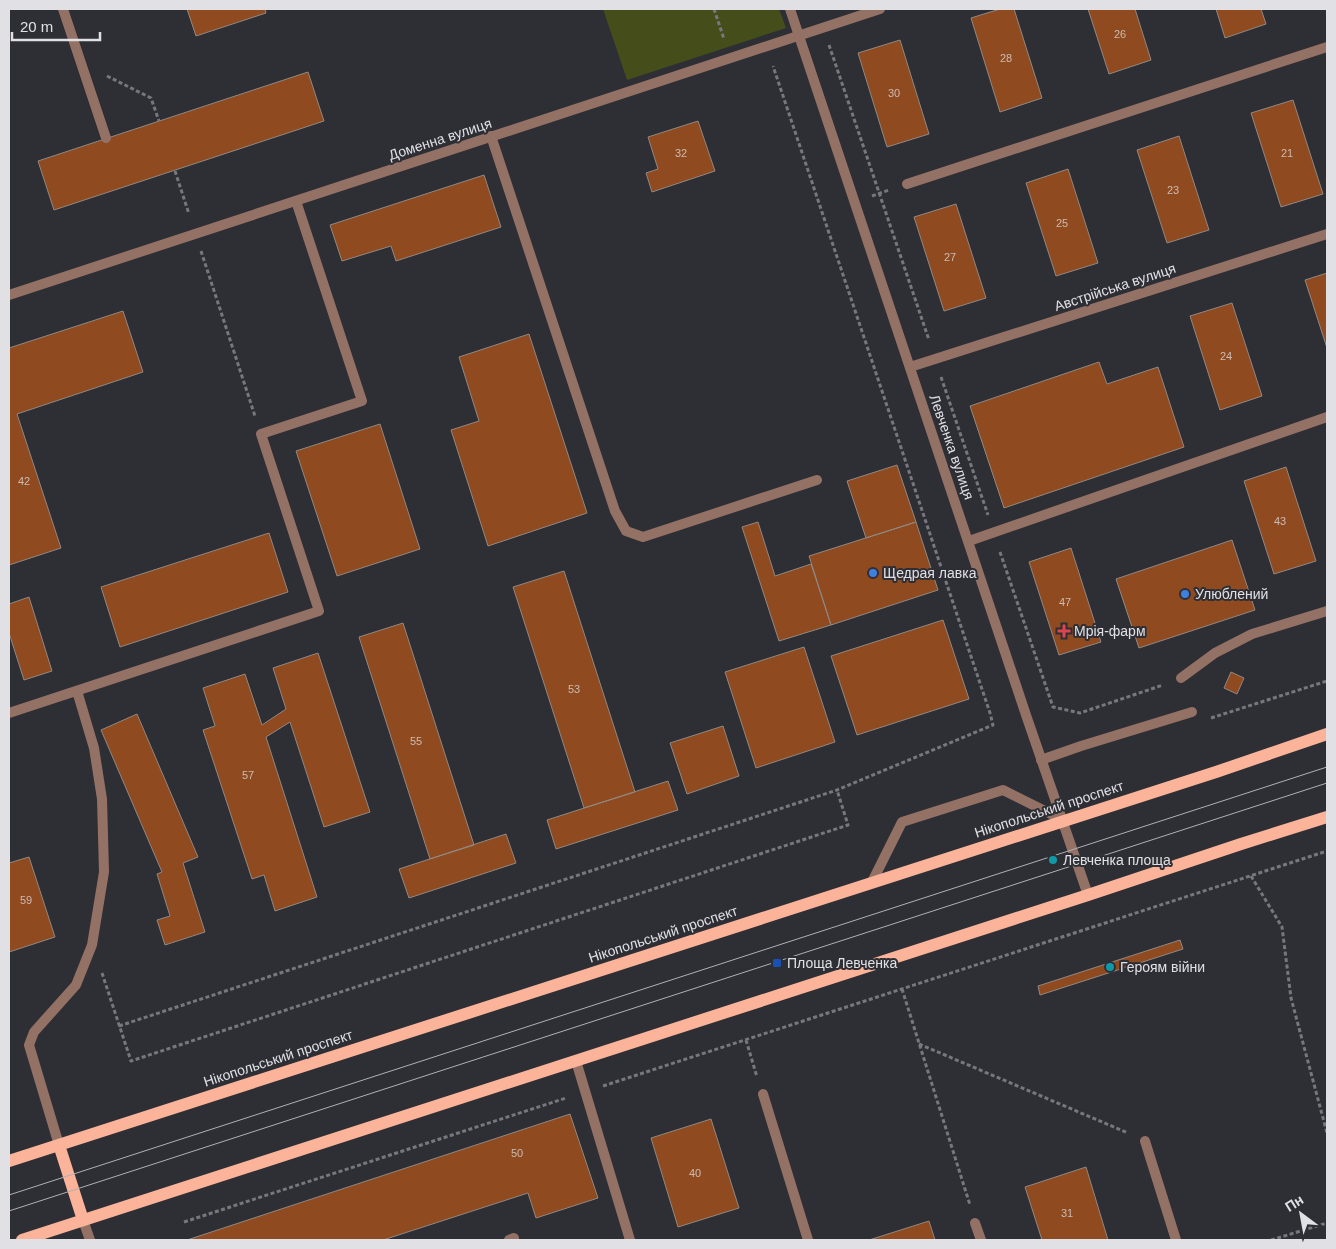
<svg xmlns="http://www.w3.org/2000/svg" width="1336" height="1249" font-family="Helvetica,sans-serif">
<rect width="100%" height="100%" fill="#2e2e35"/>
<path fill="#454d1b" d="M603 9H779L786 28 627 80Z"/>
<path fill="#8f4b1f" stroke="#918883" d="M187 9H265L266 13 196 36Z
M1000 9H1014L1042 98 1000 112 971 18Z
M1088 9H1135L1151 60 1109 74Z
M1216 9H1261L1266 24 1225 38Z
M900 40 929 134 887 147 858 53Z
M308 72 324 121 54 210 38 161Z
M1293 100 1323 194 1281 207 1251 113Z
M698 121 715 171 652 192 646 173 658 169 648 137Z
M1179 136 1209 230 1167 243 1137 150Z
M1068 169 1098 263 1056 276 1026 183Z
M484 175 501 227 396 261 391 246 342 261 330 225Z
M956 204 986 298 944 311 914 217Z
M1327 273V348L1305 280Z
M1232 303 1262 396 1220 410 1190 316Z
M123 311 143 372 17 414 61 548 9 565V348Z
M529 334 587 513 488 546 451 430 479 421 459 357Z
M1099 362 1107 384 1158 367 1184 447 1004 508 970 406Z
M380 424 420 549 337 576 296 451Z
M897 465 916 522 866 538 847 481Z
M1286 467 1316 561 1274 574 1244 481Z
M758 522 775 576 811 564 831 625 779 641 742 527Z
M916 522 938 590 831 625 809 556Z
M269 533 288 592 120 647 101 587Z
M1232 540 1255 610 1139 648 1116 579Z
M1071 548 1101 642 1059 655 1029 562Z
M564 571 635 792 584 808 513 587Z
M29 597 52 671 24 680 9 633V604Z
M943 620 969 699 857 735 831 656Z
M403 623 474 845 430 859 359 637Z
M804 647 835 742 756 768 725 672Z
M318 653 370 812 324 827 290 722 266 737 317 897 275 911 264 875 252 879 203 730 215 726 203 688 245 674 262 725 286 709 273 668Z
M1231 672 1244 678 1237 694 1224 688Z
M137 714 198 857 183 863 205 932 165 945 157 920 170 916 157 874 162 872 101 730Z
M723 726 739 776 687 794 670 743Z
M668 781 678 810 556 849 547 820Z
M506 834 516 863 409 898 399 869Z
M29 857 55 937 9 952V863Z
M1180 940 1183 949 1040 995 1038 986Z
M570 1114 598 1198 536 1218 528 1193 383 1240H187Z
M711 1119 739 1208 678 1227 651 1138Z
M1086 1167 1108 1240H1042L1025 1187Z
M929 1221 935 1240H869Z"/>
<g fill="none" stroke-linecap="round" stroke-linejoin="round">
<path stroke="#78777d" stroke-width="3" stroke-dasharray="4 2.5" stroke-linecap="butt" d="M714 9 724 39
M829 45 929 340
M107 76 151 98 159 121
M175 171 189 214
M872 196 889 190
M201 251 255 416
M941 377 988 515
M1000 552 1053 707 1080 713 1163 685
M1211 718 1327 681
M1251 876 1282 927 1291 998 1327 1133
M102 973 131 1061 848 825 837 790
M902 989 970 1205
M119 1026 837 790 993 725 990 713 773 66
M746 1040 757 1077
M919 1044 1128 1133
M603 1086 1327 851
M184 1222 566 1098
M1271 1240 1327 1223"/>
<path stroke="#947165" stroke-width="10" d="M63 9 106 138
M491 136 615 511 626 531 643 537 817 480
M1181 678 1215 653 1252 634 1327 611
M9 713 319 611 261 434 362 401 296 201
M1041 760 1081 746 1192 712
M872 882 902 822 1003 790 1063 820
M576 1061 630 1240
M763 1094 808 1240
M1145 1141 1176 1240
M59 1145 29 1045 34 1032 76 985 92 945 104 872 102 799 94 748 77 691
M975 1223 981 1240
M509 1240 514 1238"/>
<path stroke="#947165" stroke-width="10" d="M907 184 1327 47
M9 295 880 9
M910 367 1327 234
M969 541 1327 417
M83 1220 90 1240"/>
<path stroke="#947165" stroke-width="10" d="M790 9 1026 715 1088 895"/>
<path stroke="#fbb399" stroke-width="12" d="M59 1145 83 1220
M9 1161 1216 772 1327 734
M22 1240 1088 895 1241 844 1327 817"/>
<path stroke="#b1b0b6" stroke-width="1" d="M9 1195 1327 767
M9 1211 1327 783"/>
</g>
<g fill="#3f7fe0" stroke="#2e2e35" stroke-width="2">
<circle cx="873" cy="573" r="5"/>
<circle cx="1185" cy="594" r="5"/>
</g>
<path fill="#e0444e" stroke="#2e2e35" stroke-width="2" d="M1061.5 623.5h5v5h5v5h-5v5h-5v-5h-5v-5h5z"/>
<g fill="#0f9aa8" stroke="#2e2e35" stroke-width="2">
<circle cx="1053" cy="860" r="5"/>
<circle cx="1110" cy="967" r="5"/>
</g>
<rect fill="#1a4fb4" stroke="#2e2e35" stroke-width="2" x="772" y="958" width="10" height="10" rx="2.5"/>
<g text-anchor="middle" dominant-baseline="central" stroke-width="4" stroke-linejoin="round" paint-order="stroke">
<g font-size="11" fill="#ccbbb4">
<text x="1120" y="34">26</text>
<text x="1006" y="58">28</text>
<text x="894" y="93">30</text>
<text x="681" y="153">32</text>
<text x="1287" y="153">21</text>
<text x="1173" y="190">23</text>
<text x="1062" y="223">25</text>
<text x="950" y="257">27</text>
<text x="1226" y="356">24</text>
<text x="24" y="481">42</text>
<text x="1280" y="521">43</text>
<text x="1065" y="602">47</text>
<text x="574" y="689">53</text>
<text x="416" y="741">55</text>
<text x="248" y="775">57</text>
<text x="26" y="900">59</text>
<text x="517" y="1153">50</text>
<text x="695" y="1173">40</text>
<text x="1067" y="1213">31</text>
</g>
<g font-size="14" fill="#e1e0e5" stroke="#2e2e35">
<text transform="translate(440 139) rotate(-18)">Доменна вулиця</text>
<text transform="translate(1115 287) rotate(-18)">Австрійська вулиця</text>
<text transform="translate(952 447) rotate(71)">Левченка вулиця</text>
<text transform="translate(1049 809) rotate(-18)">Нікопольський проспект</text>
<text transform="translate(663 934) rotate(-18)">Нікопольський проспект</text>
<text transform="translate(278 1058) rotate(-18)">Нікопольський проспект</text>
</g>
<g font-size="14" fill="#e1e0e5" stroke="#2e2e35" text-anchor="start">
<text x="883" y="573">Щедрая лавка</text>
<text x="1195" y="594">Улюблений</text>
<text x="1074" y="631">Мрія-фарм</text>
<text x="1063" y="860">Левченка площа</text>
<text x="787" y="963">Площа Левченка</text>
<text x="1120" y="967">Героям війни</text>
</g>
</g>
<rect width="1336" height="1249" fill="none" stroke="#e1e0e5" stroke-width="20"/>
<g transform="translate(1301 1214) rotate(328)" stroke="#2e2e35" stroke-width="4" paint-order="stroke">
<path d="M0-4L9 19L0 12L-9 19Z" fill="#e1e0e5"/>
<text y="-8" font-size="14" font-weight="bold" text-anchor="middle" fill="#e1e0e5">Пн</text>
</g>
<path d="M12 32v8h88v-8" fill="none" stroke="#e1e0e5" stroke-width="2.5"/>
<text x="20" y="32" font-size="15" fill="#e1e0e5" stroke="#2e2e35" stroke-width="4" paint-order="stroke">20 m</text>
</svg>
